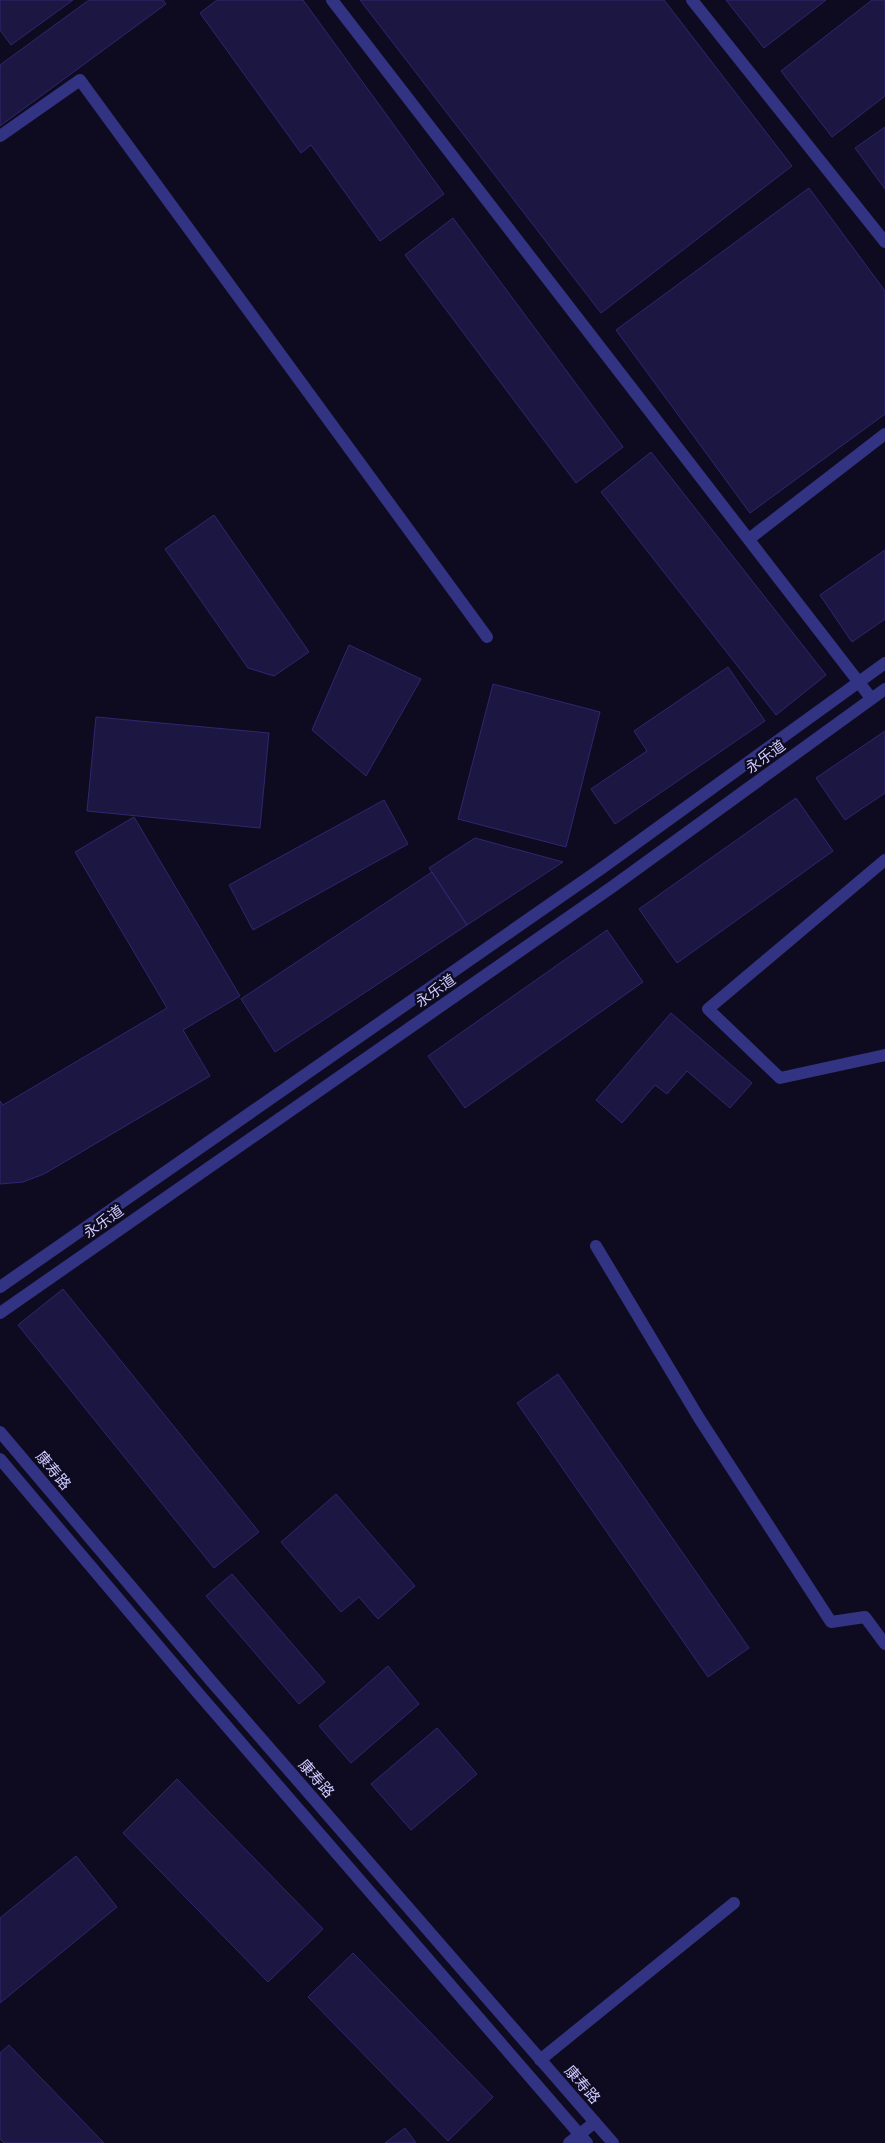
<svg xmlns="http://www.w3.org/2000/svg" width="885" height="2143" font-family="Lato,'Noto Sans SC',sans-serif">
<rect width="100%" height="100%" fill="#0e0b20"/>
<path fill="#1c1643" stroke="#312670" d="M0 0H73L11 45 0 30Z
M89 0H163L166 4 0 126V65Z
M217 0H303L444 194 380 241 311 145 301 153 200 13Z
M360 0H664L792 166 601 313Z
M726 0H826L764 48Z
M872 0H885V96L832 137 781 71Z
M885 127V189L855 148Z
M809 188 885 291V414L750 513 616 330Z
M453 218 623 447 576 483 405 255Z
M651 452 826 675 776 715 601 492Z
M214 515 309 652 274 676 248 668 165 549Z
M885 550V619L852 642 820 595Z
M349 645 421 679 366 776 312 730Z
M728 667 765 721 615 824 591 789 647 751 634 731Z
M493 684 600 712 566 847 458 819Z
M96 717 269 733 260 828 87 811Z
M885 731V793L845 820 816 778Z
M796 798 833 851 677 963 639 909Z
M384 800 408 844 253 930 229 885Z
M134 817 240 996 183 1030 210 1076 44 1174 23 1182 0 1184V1101L3 1105 167 1008 75 852Z
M475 838 563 862 467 925 429 868Z
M432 872 467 925 275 1052 241 999Z
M607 930 643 982 465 1108 428 1056Z
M671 1013 752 1083 730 1108 687 1071 667 1094 655 1085 622 1123 596 1100Z
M63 1289 259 1532 214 1568 18 1325Z
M558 1374 749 1648 708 1677 517 1403Z
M336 1494 415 1586 378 1619 359 1597 341 1612 281 1542Z
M232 1574 325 1682 299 1704 206 1596Z
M388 1666 419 1704 351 1763 319 1726Z
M437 1728 477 1774 411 1830 371 1784Z
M177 1779 323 1929 268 1982 123 1833Z
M76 1856 117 1907 0 2003V1918Z
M353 1953 493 2097 448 2141 308 1997Z
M9 2045 104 2143H4L0 2139V2053Z
M405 2128 416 2143H385Z"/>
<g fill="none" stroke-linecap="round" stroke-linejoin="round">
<path stroke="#323483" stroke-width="12" d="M332 0 871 698
M692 0 885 242
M0 136 80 80 487 637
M749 539 885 434
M885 860 708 1009 780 1078 885 1055
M596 1246 699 1418 831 1622 865 1617 885 1644
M0 1287 602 868 885 663
M0 1313 612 887 885 689
M0 1432 212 1682 613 2143
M0 1459 198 1693 587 2143
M540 2060 734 1903
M569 2143 595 2122"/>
</g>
<g text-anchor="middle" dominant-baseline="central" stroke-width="4.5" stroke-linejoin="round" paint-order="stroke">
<g font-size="15" fill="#cecaff" stroke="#0e0b20">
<text transform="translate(765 756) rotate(-36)">永乐道</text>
<text transform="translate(435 990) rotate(-35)">永乐道</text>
<text transform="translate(103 1221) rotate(-35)">永乐道</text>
<text transform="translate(54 1470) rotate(50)">康寿路</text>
<text transform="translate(317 1778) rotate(49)">康寿路</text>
<text transform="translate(583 2084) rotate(49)">康寿路</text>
</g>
</g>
</svg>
